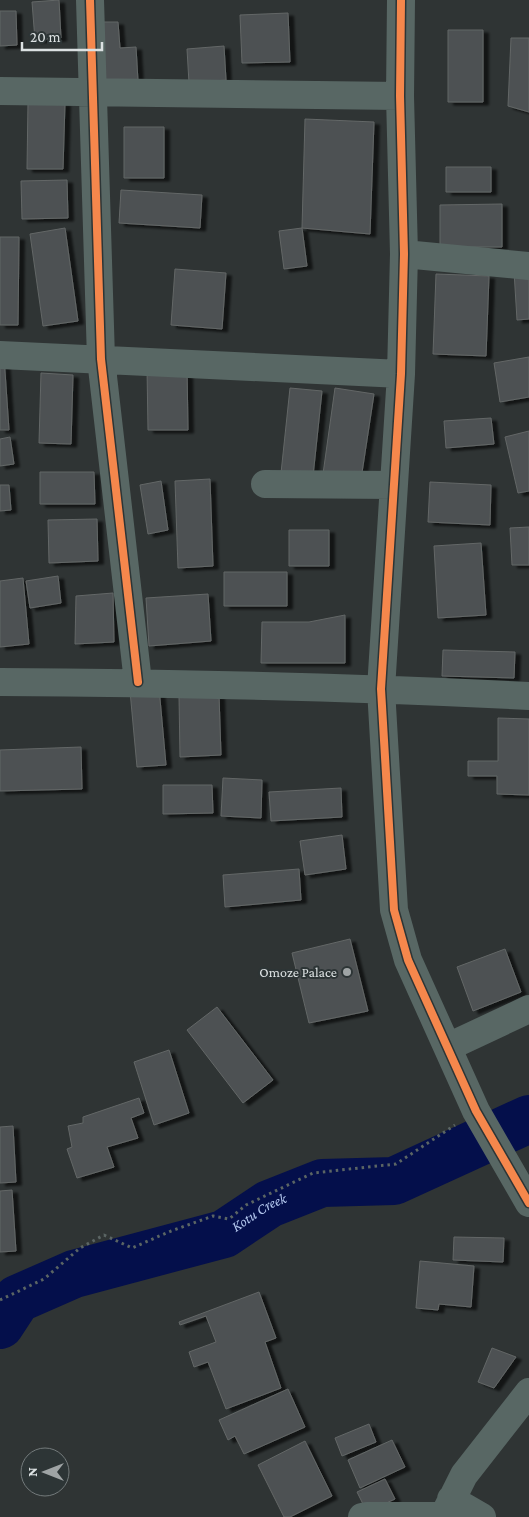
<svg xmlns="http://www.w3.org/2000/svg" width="529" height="1517" font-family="'Crimson Pro',serif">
<defs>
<filter id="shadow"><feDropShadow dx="5.5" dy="3" stdDeviation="1" flood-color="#0009"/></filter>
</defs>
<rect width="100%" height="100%" fill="#2f3434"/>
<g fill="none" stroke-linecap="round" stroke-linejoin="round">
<path stroke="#040f4b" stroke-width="48" id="s1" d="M0 1325 17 1299 74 1274 224 1234 269 1204 322 1183 394 1181 529 1119"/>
</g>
<path fill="#4d5152" stroke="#636767" filter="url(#shadow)" d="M59 0 61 38 35 40 32 2Z
M0 11H16L17 45 0 46Z
M288 13 290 62 242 63 240 15Z
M96 22H118L120 48 136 47 138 81 100 83Z
M448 30H483V102H448Z
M511 38H529V112L508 106Z
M224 46 226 80 189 83 187 49Z
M28 102 65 103 63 169H27Z
M305 119 374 122 370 234 302 228Z
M124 127H164V178H124Z
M446 167H491V192H446Z
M67 180 68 218 22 219 21 181Z
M121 190 202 195 200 228 119 223Z
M502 204V247H440V205Z
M65 228 78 321 43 326 30 234Z
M302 228 307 266 284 269 279 231Z
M0 237H19L18 325H0Z
M175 269 226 273 222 329 171 325Z
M529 270V319L517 320 514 271Z
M436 274 489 276 486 356 433 354Z
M0 357H4L9 430H0Z
M529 357V397L500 402 494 363Z
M147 368H187L188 430H148Z
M41 373 73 375 71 444 39 443Z
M290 388 322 391 313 476 281 473Z
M335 388 374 394 361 479 323 474Z
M491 418 494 444 446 448 444 421Z
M529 431V491L518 493 505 437Z
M10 437 14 464 0 466V439Z
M40 472H94L95 504H40Z
M210 479 213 566 178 568 175 481Z
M161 481 168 530 148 534 140 485Z
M430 482 491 485 490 525 428 522Z
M0 485H9L11 510 0 511Z
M97 519 98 561 49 563 48 520Z
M529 527V565H512L510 528Z
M289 530H329V566H289Z
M481 543 486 615 438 618 434 546Z
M224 572H287V606H224Z
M58 576 61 603 30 608 26 581Z
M23 578 29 644 0 647V581Z
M113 593 114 642 75 644 76 596Z
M208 594 211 641 149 646 146 598Z
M345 615V663H261L262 622H309Z
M443 650 515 652 514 678 442 676Z
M159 688 166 765 137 767 130 691Z
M219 695 221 755 180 757 179 696Z
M498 718 529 719V795L497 794V776H468V761H498Z
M81 747 82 789 0 791V750Z
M223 778 262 780 261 818 221 816Z
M163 785H212L213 813 163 814Z
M341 788 342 817 271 821 269 792Z
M342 835 346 869 305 875 300 841Z
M299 869 301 900 225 907 223 875Z
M350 939 368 1011 309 1023 292 953Z
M505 949 521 992 473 1011 457 967Z
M217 1007 273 1080 243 1103 187 1030Z
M169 1050 189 1113 154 1125 134 1062Z
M139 1098 144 1113 131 1118 138 1138 107 1147 114 1167 77 1178 67 1149 72 1147 68 1126 83 1123V1117Z
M13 1126 16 1182 0 1183V1127Z
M12 1190 16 1251 0 1252V1191Z
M454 1237 504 1238 503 1262 453 1260Z
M420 1261 474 1266 471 1307 439 1304 438 1310 416 1308Z
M259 1292 276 1338 265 1342 281 1388 226 1409 208 1362 194 1367 189 1352 216 1342 206 1316 180 1325 179 1322Z
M492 1348 516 1357 494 1388 478 1382Z
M288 1389 305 1427 244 1454 235 1436 228 1440 219 1420Z
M369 1424 376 1442 342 1456 335 1438Z
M392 1440 405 1467 360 1488 348 1460Z
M305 1441 332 1496 290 1517H284L258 1465Z
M385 1479 395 1499 367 1512 357 1492Z"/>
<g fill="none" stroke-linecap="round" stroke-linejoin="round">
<path stroke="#5b6564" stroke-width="3" stroke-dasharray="2.5 4" stroke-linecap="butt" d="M0 1300 44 1279 80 1248 104 1235 132 1248 171 1231 213 1216 229 1219 246 1205 313 1173 396 1164 455 1125"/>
<path stroke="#586764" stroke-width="28" d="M90 0 101 359 138 682
M401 0 400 96 404 254 401 374 381 689 394 910 408 960 476 1111 529 1203
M0 91 400 96
M404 254 529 266
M0 355 401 374
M265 484 394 485
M0 682C176 683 353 687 529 696
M448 1047 529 1009
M451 1499 482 1517
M362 1517 367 1516H443
M443 1517 464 1475 529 1392"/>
<defs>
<path id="cycleway" d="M90 0 101 359 138 682
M401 0 400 96 404 254 401 374 381 689 394 910 408 960 476 1111 529 1203"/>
</defs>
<use href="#cycleway" stroke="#2d3536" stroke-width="11"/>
<use href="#cycleway" stroke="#f5874c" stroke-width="8"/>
</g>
<circle fill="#9fa4a5" stroke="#2d3536" stroke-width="2" cx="347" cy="972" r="5"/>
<g text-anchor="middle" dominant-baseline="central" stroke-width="4" stroke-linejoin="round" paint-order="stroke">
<g font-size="14" fill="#dce1e2" stroke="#2d3536" text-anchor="end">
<text x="337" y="972">Omoze Palace</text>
</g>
<g font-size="15" font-style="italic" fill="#b2c6ed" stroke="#2d3536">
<text stroke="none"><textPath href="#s1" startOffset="290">Kotu Creek</textPath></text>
</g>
</g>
<g transform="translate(45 1472) rotate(270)"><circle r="24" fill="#2d3536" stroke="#737a7b"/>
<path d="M0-4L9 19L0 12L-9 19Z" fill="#9fa4a5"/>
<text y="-8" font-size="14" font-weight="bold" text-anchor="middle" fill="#dce1e2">N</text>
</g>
<path d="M22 42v8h80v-8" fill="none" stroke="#dce1e2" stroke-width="2.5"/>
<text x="30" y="42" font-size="15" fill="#dce1e2" stroke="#2d3536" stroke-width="4" paint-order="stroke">20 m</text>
</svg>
